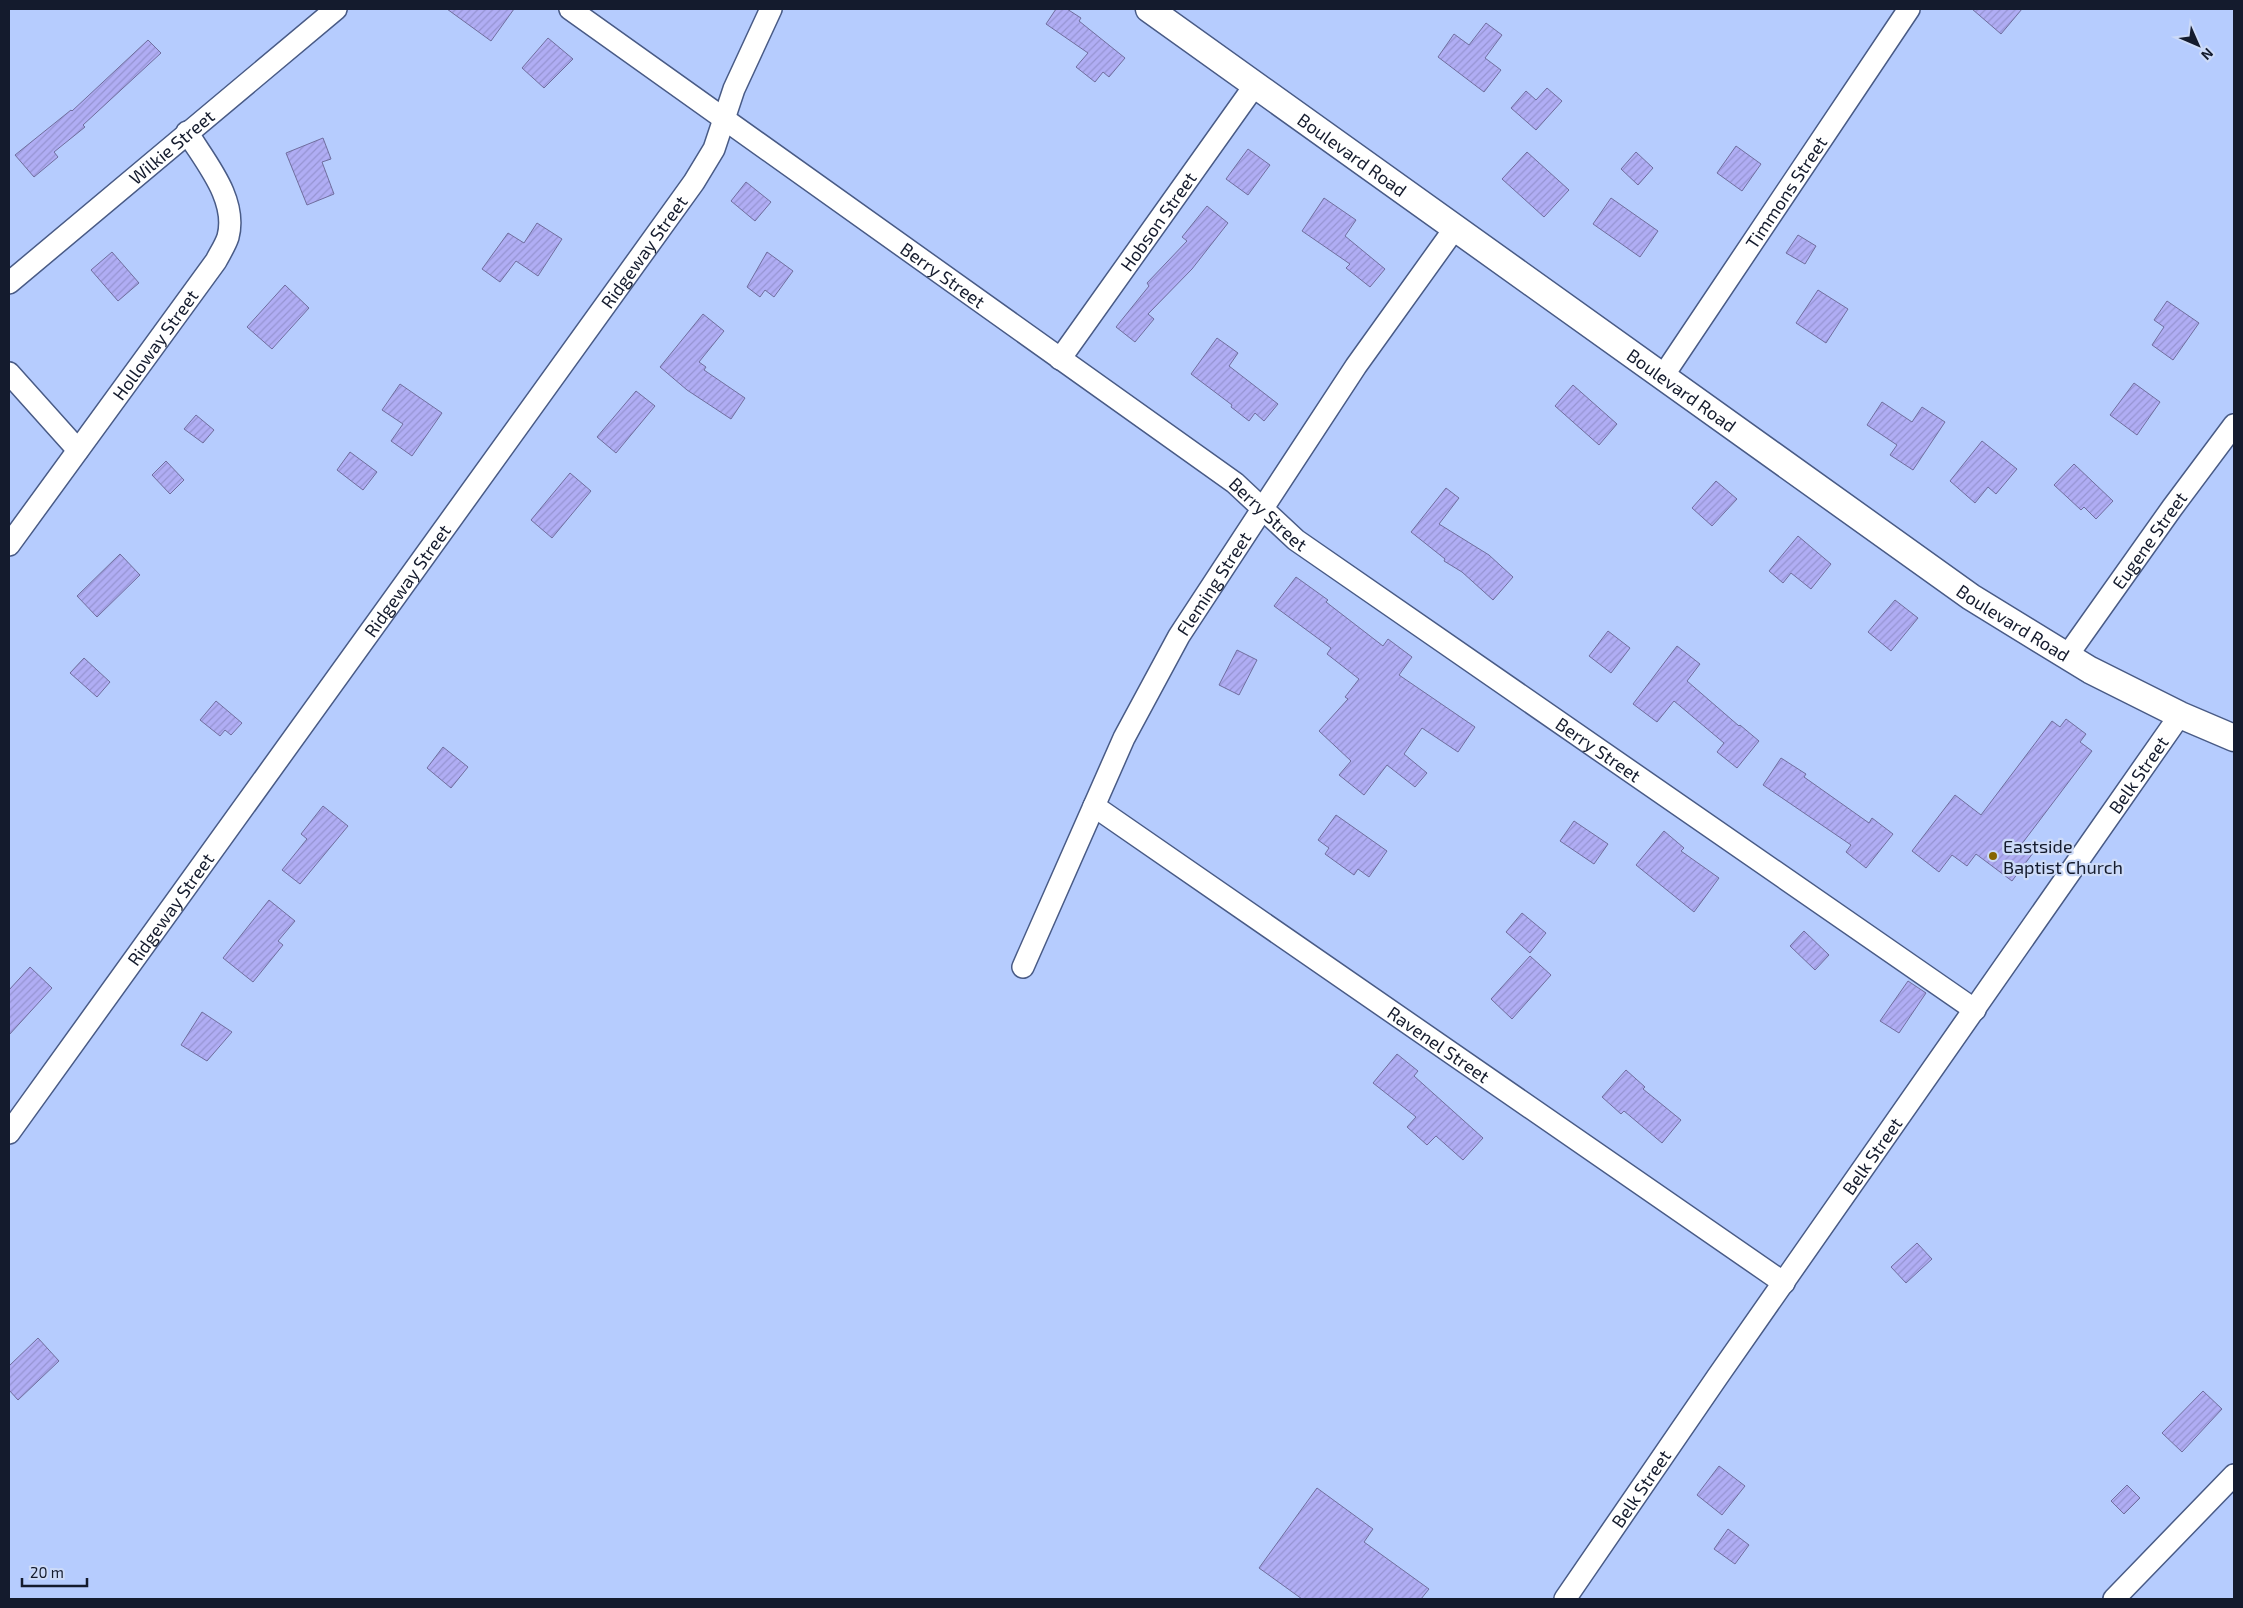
<svg xmlns="http://www.w3.org/2000/svg" width="2243" height="1608" font-family="'Exo 2',sans-serif">
<defs>
<pattern id="building-hatch" width="6" height="6" patternUnits="userSpaceOnUse" patternTransform="scale(1.25)"><rect width="6" height="6" fill="#b0adf4"/><path d="M-1 1l2-2M0 6l6-6M5 7l2-2" fill="none" stroke="#9694d2"/></pattern>
</defs>
<rect width="100%" height="100%" fill="#b6ccfe"/>
<path fill="url(#building-hatch)" stroke="#706e9e" d="M447 9H514L491 41Z
M1056 9H1067L1081 18 1079 21 1125 58 1109 77 1103 72 1095 82 1076 67 1088 53 1046 24Z
M1972 9H2022L2001 34Z
M1486 23 1502 35 1485 58 1501 70 1484 92 1438 57 1454 34 1469 45Z
M548 38 573 59 544 88 522 68Z
M148 40 161 53 83 125 85 127 54 152 58 157 34 177 15 155 71 110 72 111Z
M1547 88 1562 101 1536 130 1511 108 1526 91 1536 100Z
M323 138 331 159 322 162 334 194 307 205 286 153Z
M1736 146 1761 164 1742 191 1717 173Z
M1248 149 1270 165 1248 195 1226 179Z
M1527 152 1569 190 1544 217 1502 179Z
M1636 152 1653 168 1638 185 1621 169Z
M746 182 771 202 755 221 731 201Z
M1324 198 1356 220 1345 236 1385 269 1370 287 1346 268 1350 264 1302 231Z
M1611 198 1658 231 1640 257 1593 224Z
M1207 206 1228 223 1192 269 1148 314 1154 319 1135 342 1116 327 1149 286 1147 283 1187 241 1182 237Z
M537 223 562 239 538 276 516 261 500 282 482 269 508 233 524 243Z
M1798 235 1816 246 1805 264 1786 253Z
M112 252 139 283 118 301 91 270Z
M767 252 793 271 774 297 765 290 760 297 747 287Z
M285 285 309 308 272 349 247 327Z
M1818 290 1848 309 1826 343 1796 323Z
M2167 301 2199 323 2173 360 2152 345 2164 327 2154 320Z
M703 314 724 331 699 362 706 367 704 370 745 398 731 419 687 390 660 367Z
M1217 338 1238 353 1229 366 1278 404 1264 421 1255 413 1249 421 1231 407 1232 405 1191 374Z
M2134 383 2160 402 2137 435 2110 415Z
M400 384 442 413 412 456 391 441 403 424 382 410Z
M1573 385 1617 424 1599 445 1555 406Z
M636 391 655 406 616 453 597 437Z
M1882 402 1912 422 1922 407 1945 422 1913 470 1890 455 1897 445 1867 425Z
M196 415 214 430 203 443 184 429Z
M1982 441 2017 469 1996 494 1988 487 1975 503 1950 481Z
M350 452 377 472 363 490 337 470Z
M166 461 184 480 170 494 152 475Z
M2074 464 2113 501 2096 519 2084 507 2081 510 2054 485Z
M570 473 591 491 552 538 531 520Z
M1716 481 1737 499 1712 526 1692 508Z
M1446 488 1459 498 1439 524 1489 555 1513 577 1493 600 1462 572 1444 561 1445 559 1411 532Z
M1798 536 1831 564 1811 589 1791 573 1783 583 1769 571Z
M120 554 140 575 97 617 77 596Z
M1296 577 1328 600 1326 602 1383 646 1388 639 1412 657 1399 675 1475 727 1458 752 1422 728 1404 754 1427 773 1415 787 1387 765 1364 795 1339 775 1351 761 1319 731 1348 699 1345 697 1359 679 1327 654 1331 648 1274 606Z
M1895 600 1918 618 1891 651 1868 632Z
M1608 631 1630 648 1611 673 1589 656Z
M1677 646 1700 664 1687 681 1739 726 1740 725 1759 741 1737 768 1717 752 1724 743 1674 701 1657 722 1633 704Z
M1237 650 1257 660 1239 695 1219 685Z
M84 658 110 682 97 697 70 673Z
M216 701 242 723 231 735 225 730 220 736 200 720Z
M2066 719 2086 734 2080 742 2092 751 2021 845 2033 853 2012 881 1976 854 1967 866 1952 855 1939 872 1912 851 1955 795 1981 815 2052 721 2060 727Z
M443 747 468 767 451 788 427 768Z
M1781 758 1806 774 1804 777 1869 823 1872 818 1893 834 1866 868 1846 852 1851 845 1763 785Z
M323 806 348 826 300 884 282 870 307 839 301 834Z
M1336 815 1387 851 1369 877 1358 869 1354 875 1325 854 1329 848 1318 840Z
M1574 821 1608 844 1594 864 1560 841Z
M1664 831 1684 848 1681 851 1719 878 1694 912 1636 865Z
M269 900 295 921 278 941 283 945 253 982 223 958Z
M1522 913 1546 933 1530 953 1506 932Z
M1804 931 1829 955 1815 970 1790 946Z
M1530 956 1551 975 1512 1019 1491 999Z
M30 967 52 988 9 1035V990Z
M1908 981 1926 993 1899 1033 1880 1021Z
M202 1012 232 1032 207 1061 181 1045Z
M1397 1054 1418 1071 1414 1076 1483 1138 1463 1160 1436 1136 1427 1145 1407 1127 1416 1117 1373 1083Z
M1626 1070 1645 1087 1643 1089 1681 1120 1662 1143 1624 1111 1621 1114 1602 1097Z
M1917 1243 1932 1259 1906 1283 1891 1267Z
M38 1338 59 1361 18 1400 9 1390V1366Z
M2203 1391 2222 1409 2182 1452 2162 1433Z
M1719 1466 1745 1486 1722 1515 1697 1495Z
M2127 1485 2140 1498 2124 1514 2111 1501Z
M1317 1488 1373 1529 1364 1542 1429 1589 1421 1599H1302L1259 1568Z
M1728 1529 1749 1545 1735 1564 1714 1549Z"/>
<g fill="none" stroke-linecap="round" stroke-linejoin="round">
<defs>
<g id="minor">
<path id="s1" d="M570 9 1235 483 1296 540 1975 1010"/>
<path id="s2" d="M9 283 336 9"/>
<path id="s3" d="M1060 359 1255 85"/>
<path d="M9 373 78 450"/>
<path id="s4" d="M1663 376 1909 9"/>
<path id="s5" d="M9 545 216 261C220 253 225 246 228 237 238 199 205 162 187 132"/>
<path id="s6" d="M2067 656 2172 508 2234 425"/>
<path id="s7" d="M1094 806 1784 1283"/>
<path id="s8" d="M1023 967 1124 738 1179 636 1356 366 1455 228"/>
<path id="s9" d="M9 1133 694 182 714 149 734 89 771 9"/>
<path id="s10" d="M1565 1599 1718 1376 2180 715"/>
<path d="M2114 1599 2234 1475"/>
</g>
<g id="tertiary">
<path id="s11" d="M1149 9 1971 597 2090 670 2180 715 2234 738"/>
</g>
</defs>
<use href="#minor" stroke="#495b86" stroke-width="24"/>
<use href="#tertiary" stroke="#495b86" stroke-width="29"/>
<use href="#minor" stroke="#fff" stroke-width="21"/>
<use href="#tertiary" stroke="#fff" stroke-width="26"/>
</g>
<circle fill="#866500" stroke="#ccdaf8" stroke-width="2" cx="1993" cy="856" r="5"/>
<g text-anchor="middle" dominant-baseline="central" stroke-width="4.5" stroke-linejoin="round" paint-order="stroke">
<g font-size="18" fill="#141b2d" stroke="#ccdaf8">
<text stroke="none"><textPath href="#s2" startOffset="212">Wilkie Street</textPath></text>
<text stroke="none"><textPath href="#s11" startOffset="250">Boulevard Road</textPath></text>
<text stroke="none"><textPath href="#s4" startOffset="221">Timmons Street</textPath></text>
<text stroke="none"><textPath href="#s3" startOffset="169">Hobson Street</textPath></text>
<text stroke="none"><textPath href="#s9" startOffset="1086">Ridgeway Street</textPath></text>
<text stroke="none"><textPath href="#s1" startOffset="458">Berry Street</textPath></text>
<text stroke="none"><textPath href="#s5" startOffset="248">Holloway Street</textPath></text>
<text stroke="none"><textPath href="#s11" startOffset="655">Boulevard Road</textPath></text>
<text stroke="none"><textPath href="#s1" startOffset="862">Berry Street</textPath></text>
<text stroke="none"><textPath href="#s6" startOffset="142">Eugene Street</textPath></text>
<text stroke="none"><textPath href="#s9" startOffset="681">Ridgeway Street</textPath></text>
<text stroke="none"><textPath href="#s8" startOffset="429">Fleming Street</textPath></text>
<text stroke="none"><textPath href="#s11" startOffset="1060">Boulevard Road</textPath></text>
<text stroke="none"><textPath href="#s1" startOffset="1268">Berry Street</textPath></text>
<text stroke="none"><textPath href="#s10" startOffset="1004">Belk Street</textPath></text>
<text stroke="none"><textPath href="#s9" startOffset="276">Ridgeway Street</textPath></text>
<text stroke="none"><textPath href="#s7" startOffset="419">Ravenel Street</textPath></text>
<text stroke="none"><textPath href="#s10" startOffset="539">Belk Street</textPath></text>
<text stroke="none"><textPath href="#s10" startOffset="134">Belk Street</textPath></text>
</g>
<g font-size="18" fill="#141b2d" stroke="#ccdaf8" text-anchor="start">
<text x="2003" y="846">Eastside<tspan x="2003" dy="21">Baptist Church</tspan></text>
</g>
</g>
<rect width="2243" height="1608" fill="none" stroke="#141b2d" stroke-width="20"/>
<g transform="translate(2198 45) rotate(135)" stroke="#ccdaf8" stroke-width="4" paint-order="stroke">
<path d="M0-4L9 19L0 12L-9 19Z" fill="#141b2d"/>
<text y="-8" font-size="14" font-weight="bold" text-anchor="middle" fill="#141b2d">N</text>
</g>
<path d="M22 1578v8h65v-8" fill="none" stroke="#141b2d" stroke-width="2.5"/>
<text x="30" y="1578" font-size="15" fill="#141b2d" stroke="#ccdaf8" stroke-width="4" paint-order="stroke">20 m</text>
</svg>
